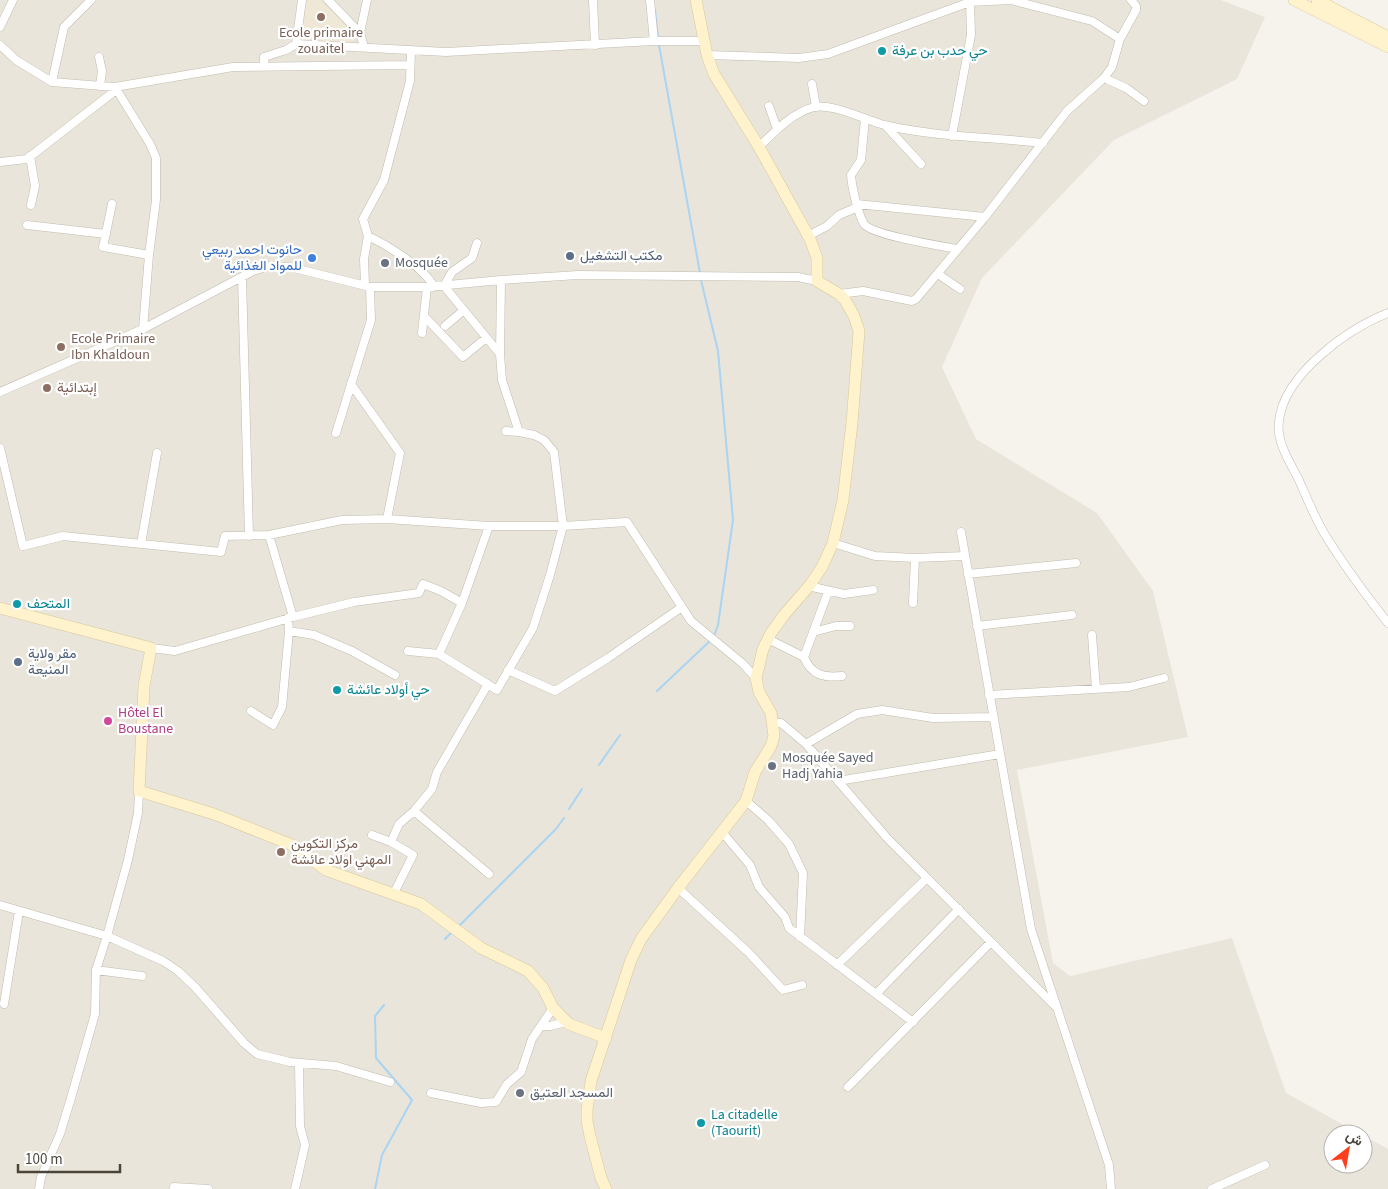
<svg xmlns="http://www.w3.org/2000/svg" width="1388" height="1189" font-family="'Source Sans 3',Vazirmatn,sans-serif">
<rect width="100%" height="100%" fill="#f6f3ec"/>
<path fill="#eae5da" d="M0 0H1221L1265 17 1237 79 1114 140 982 278 942 367 976 439 1097 513 1153 591 1188 737 1017 770 1053 963 1070 976 1232 938 1286 1093 1360 1134H1333V1164H1363V1135L1388 1149V1189H0Z"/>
<path fill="#efe8d6" d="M306 0H320L356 35 351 43 306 40 301 37Z"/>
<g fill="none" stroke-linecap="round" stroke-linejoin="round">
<path stroke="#a9d4f2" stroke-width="2" d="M655 10 658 38
M659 45 700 273
M701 280 718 351 733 520 718 625 714 636
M657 691 711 640
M599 765 620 735
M569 809 582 789
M458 927 556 829 564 818
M445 939 452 932
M375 1189 382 1155 412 1100 376 1058 375 1016 384 1005"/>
<defs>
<path id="street" d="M328 0 360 33
M593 0 595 45
M650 0 654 41
M0 27 13 0
M296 44 302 0
M0 45 16 60 52 82 115 87 233 67 410 65
M364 47 360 33 367 0
M707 55 799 58 828 54 970 2 1011 0 1092 21 1120 39
M99 57 102 71 100 86
M264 66V57L286 50 296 44 446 52 654 41H704
M1104 78 1126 88 1144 101
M52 82 64 27 91 0
M812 84 816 107
M115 87 150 144 156 158V200L149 255 143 329
M769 106 777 129
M865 119 861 160 851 175C852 188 858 214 864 224 872 235 941 246 957 249
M885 125 921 164
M952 136 971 35 970 2
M759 147C775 131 792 113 814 107 832 103 866 120 884 125 936 137 990 137 1043 143
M30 156 35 186 31 205
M0 162 27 159 116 90
M112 204 103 247 149 255
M857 204 985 217
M27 225 106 234
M368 236C387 245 425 268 434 287
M808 236 827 226 839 215 858 207
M477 243 472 258 452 272 444 286 500 354 502 380 519 432
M938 274 960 289
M242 277 249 536
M365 285 364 259 368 236 363 219 384 180 410 81 411 51
M839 294 863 291 912 301 916 299 985 217 1067 111 1104 78 1112 67 1120 39 1136 10V6L1131 0
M1388 313C1348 329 1284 374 1279 421 1276 441 1289 461 1298 478 1306 496 1314 516 1324 533 1343 564 1365 594 1388 623
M424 316 463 357 486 338
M445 326 464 310
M422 333 427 287
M500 354 501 280
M351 384 400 453 387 519
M0 392 143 329 253 271 270 266 290 267 370 287H427L501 280 578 275 798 277 817 281
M336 433 371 320 370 287
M0 448 23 546 63 536 221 552 225 536 269 535 342 520 387 519 489 526H563L627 522 691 621 742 663 756 678
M961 532 1031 929 1109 1165 1111 1189
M269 535 293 617
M833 543 875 556 915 558 965 556
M141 544 157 453
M968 574 1076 563
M808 586 844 594 873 590
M828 592 804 657C811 675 824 678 842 676
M913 603 915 558
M977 626 1072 615
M289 631 314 635 352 651 395 675
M813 632 836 626H850
M1092 635 1096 689
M768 639 804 657
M151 648 175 651 293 617 354 602 419 593 423 584 441 591 462 603
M408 651 439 654 497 690 533 628 550 575 563 526 554 452 544 440 534 435 519 432 506 431
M439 654 462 603 489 526
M508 670 555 691 608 658 682 607
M989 695 1129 687 1164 678
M251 711 273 725 282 707 289 631 288 618
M773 723H781L806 744 888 839 1055 1006
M806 744 857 714 882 710 933 718 993 717
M838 781 1000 754
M746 801 768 820 789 844 803 873 800 937
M414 811 489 874
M722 832 750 865 759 887 785 917 789 928 913 1022
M372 835 391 842 413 855 393 895
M391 842 399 824 414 811 432 789 437 772 488 684
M678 888 749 953 783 990 802 985
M0 905 107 936 163 961 178 971 195 987 244 1043 257 1054 290 1062 336 1066 390 1082
M837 965 927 878
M96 970 142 976
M876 994 959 909
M4 1004 19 911
M542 1026H550L566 1022
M848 1087 991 942
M431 1093 481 1103 496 1102 507 1084 521 1072 532 1039 553 1008
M174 1187 208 1189
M39 1189 41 1177 60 1134 71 1098 95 1014 96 970 107 936 128 860 138 813 139 791
M295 1189 305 1145 300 1126 299 1063
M1212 1189 1265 1165"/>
<path id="secondary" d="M1294 0 1388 47
M1317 0 1388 37
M0 608 151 648 144 686 139 791 214 814 292 845 326 870 421 904 481 948 528 971 543 988 553 1008 569 1024 606 1038
M606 1189 601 1178 590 1136 587 1121V1110L591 1081 631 960 641 939 678 888 746 801 755 772 771 746 774 736 771 713 759 692 756 678 763 649 771 633 784 615 810 585 822 567 833 543 843 500 852 423 859 331 854 316 845 300 839 294 817 281V258L810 239 759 147 714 74 707 55 696 0"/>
</defs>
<use href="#street" stroke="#c2bbae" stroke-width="9"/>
<use href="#secondary" stroke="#d6c79b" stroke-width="12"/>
<use href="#street" stroke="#fff" stroke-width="8"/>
<use href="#secondary" stroke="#fff3cd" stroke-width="11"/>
</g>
<g fill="#8d6e63" stroke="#fff" stroke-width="2">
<circle cx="321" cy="17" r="5"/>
<circle cx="61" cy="347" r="5"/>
<circle cx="47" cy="388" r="5"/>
<circle cx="281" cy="852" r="5"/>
</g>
<g fill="#0f9aa8" stroke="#fff" stroke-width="2">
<circle cx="882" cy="51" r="5"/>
<circle cx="17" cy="604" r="5"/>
<circle cx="337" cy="690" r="5"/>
<circle cx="701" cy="1123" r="5"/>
</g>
<g fill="#5c6f8a" stroke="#fff" stroke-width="2">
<circle cx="570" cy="256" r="5"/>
<circle cx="18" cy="662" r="5"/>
</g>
<circle fill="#3f7fe0" stroke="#fff" stroke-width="2" cx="312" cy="258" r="5"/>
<g fill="#6b7280" stroke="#fff" stroke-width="2">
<circle cx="385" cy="263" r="5"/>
<circle cx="772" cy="766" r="5"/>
<circle cx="520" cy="1093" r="5"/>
</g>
<circle fill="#d1479c" stroke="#fff" stroke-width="2" cx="108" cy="721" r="5"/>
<g text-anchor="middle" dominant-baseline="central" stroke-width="4.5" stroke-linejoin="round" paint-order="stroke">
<g font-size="14" fill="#785e54" stroke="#fff" text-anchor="start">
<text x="321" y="33" text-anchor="middle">Ecole primaire<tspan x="321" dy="16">zouaitel</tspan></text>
<text x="71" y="339">Ecole Primaire<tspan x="71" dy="16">Ibn Khaldoun</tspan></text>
<text x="57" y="388">إبتدائية</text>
<text x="291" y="844">مركز التكوين<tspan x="291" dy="16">المهني اولاد عائشة</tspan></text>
</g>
<g font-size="14" fill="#0d838f" stroke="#fff" text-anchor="start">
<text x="892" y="51">حي حدب بن عرفة</text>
<text x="27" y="604">المتحف</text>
<text x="347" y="690">حي أولاد عائشة</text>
<text x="711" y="1115">La citadelle<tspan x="711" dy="16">(Taourit)</tspan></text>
</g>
<g font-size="14" fill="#366cbe" stroke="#fff" text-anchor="end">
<text x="302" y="250">حانوت احمد ربيعي<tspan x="302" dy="16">للمواد الغذائية</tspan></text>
</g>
<g font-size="14" fill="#4e5e75" stroke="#fff" text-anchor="start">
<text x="580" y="256">مكتب التشغيل</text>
<text x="28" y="654">مقر ولاية<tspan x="28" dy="16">المنيعة</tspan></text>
</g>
<g font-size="14" fill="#5b616d" stroke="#fff" text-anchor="start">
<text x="395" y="263">Mosquée</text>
<text x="782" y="758">Mosquée Sayed<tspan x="782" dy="16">Hadj Yahia</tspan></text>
<text x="530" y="1093">المسجد العتيق</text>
</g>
<g font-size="14" fill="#b23c85" stroke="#fff" text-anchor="start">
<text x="118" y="713">Hôtel El<tspan x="118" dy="16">Boustane</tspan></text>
</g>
</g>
<g transform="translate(1348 1149) rotate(31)"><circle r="24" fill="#ffffff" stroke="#b7b4b0"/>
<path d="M0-4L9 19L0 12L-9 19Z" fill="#fc3f1d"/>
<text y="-8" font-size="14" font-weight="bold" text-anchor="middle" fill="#4b4439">ش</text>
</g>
<path d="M18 1164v8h102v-8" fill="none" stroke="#4b4439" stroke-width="2.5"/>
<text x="25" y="1164" font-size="15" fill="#4b4439" stroke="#ffffff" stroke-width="4" paint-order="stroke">100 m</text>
</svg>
